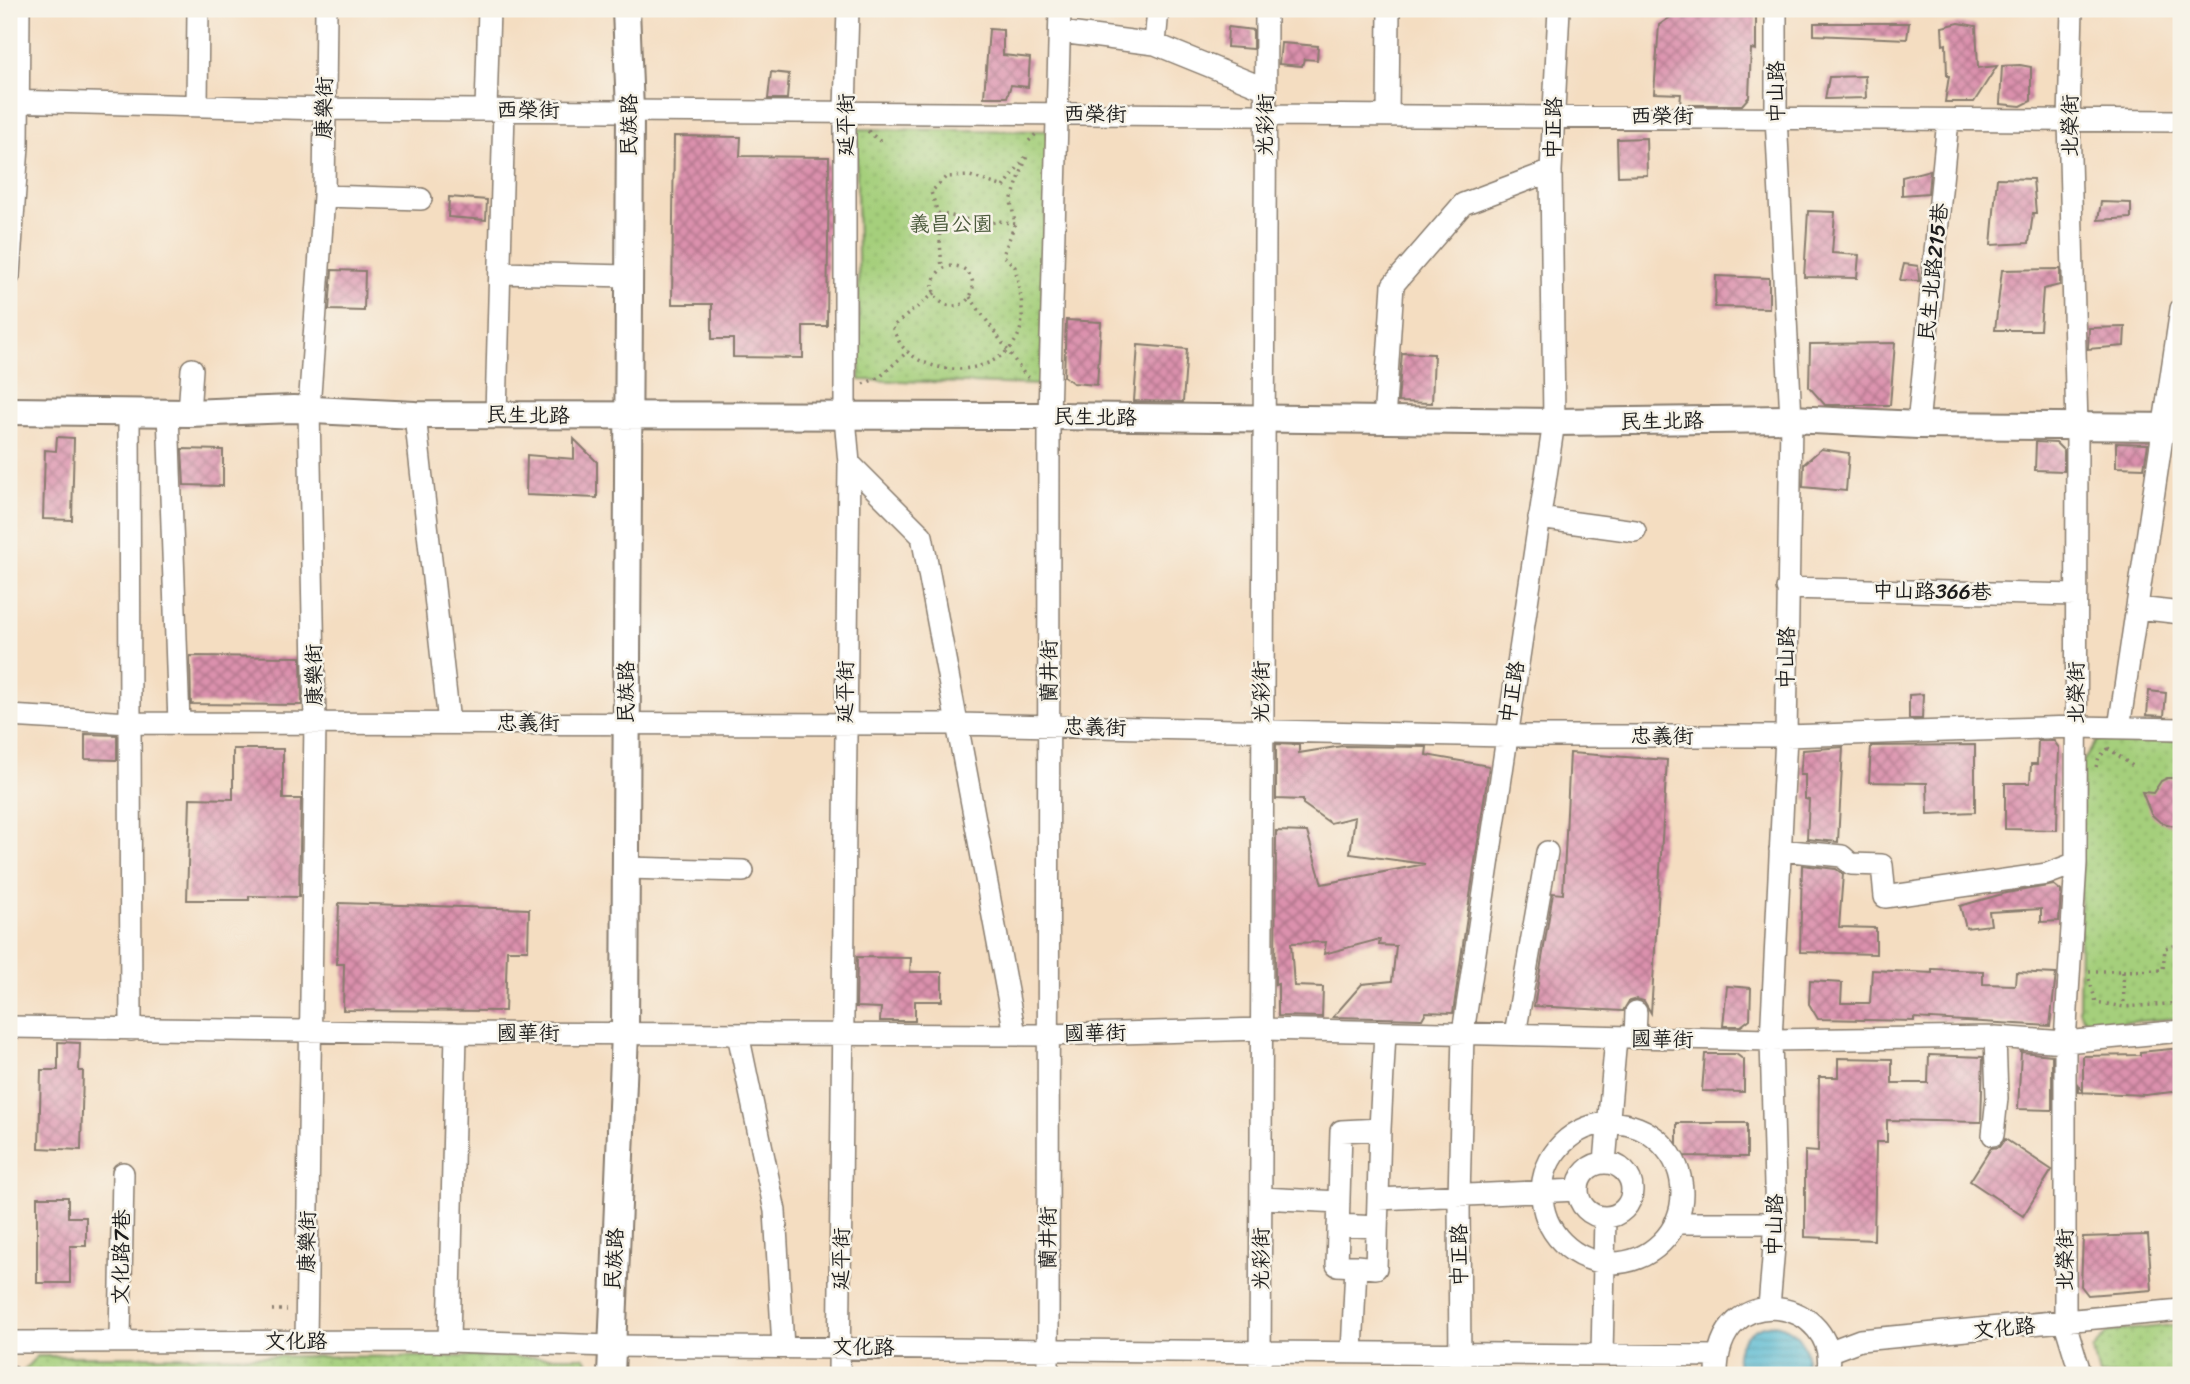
<svg xmlns="http://www.w3.org/2000/svg" width="2190" height="1384" font-family="Sriracha,'LXGW WenKai TC',sans-serif">
<defs>
<pattern id="park-dots" width="8" height="8" patternUnits="userSpaceOnUse" patternTransform="scale(1.75)"><rect width="8" height="8" fill="#a5cf7b"/><path d="M2 2h.1M6 6h.1" fill="none" stroke="#8db16a" stroke-width="1.8" stroke-linecap="round"/></pattern>
<pattern id="water-rules" width="6" height="5" patternUnits="userSpaceOnUse" patternTransform="scale(1.75)"><rect width="6" height="5" fill="#53b8d1"/><path d="M0 2.5h6" fill="none" stroke="#4495a9"/></pattern>
<pattern id="building-cross-hatch" width="8" height="8" patternUnits="userSpaceOnUse" patternTransform="scale(1.75)"><rect width="8" height="8" fill="#db91ad"/><path d="M0 0l8 8M0 8l8-8" fill="none" stroke="#b1768c"/></pattern>
</defs>
<rect width="100%" height="100%" fill="#f7f3e8"/>
<filter id="ink" filterUnits="userSpaceOnUse"><feTurbulence type="fractalNoise" baseFrequency=".0143" numOctaves="2"/><feDisplacementMap in="SourceGraphic" scale="14" xChannelSelector="R" yChannelSelector="G"/><feConvolveMatrix kernelMatrix="1 2 1 2 8 2 1 2 1" color-interpolation-filters="sRGB"/></filter>
<filter id="wash" filterUnits="userSpaceOnUse"><feTurbulence type="fractalNoise" baseFrequency=".00686" numOctaves="4" result="noise"/><feDisplacementMap in="SourceGraphic" scale="28" xChannelSelector="R" yChannelSelector="G"/><feGaussianBlur stdDeviation="1.57" result="paint"/><feColorMatrix in="noise" values="0 0 0 0 0 0 0 0 0 0 0 0 0 0 0 0 0 1.4 0 .05"/><feComposite in="paint" operator="in"/></filter>
<g filter="url(#wash)">
<rect width="100%" height="100%" fill="#f4ddc1"/>
<path fill="url(#park-dots)" stroke="#60764c" stroke-width="2" d="M856 129 1048 131 1041 385 860 380Z
M2098 739 2181 741V1018L2088 1025 2079 1010 2082 763Z
M2181 1324V1375H2099L2093 1351 2108 1332Z
M37 1356 584 1357 596 1375H19Z"/>
<path fill="url(#water-rules)" stroke="#386a76" stroke-width="2" d="M1775 1324C1801 1330 1811 1349 1804 1374L1741 1375C1728 1348 1748 1326 1775 1324Z"/>
<g id="blocks">
<path fill="url(#building-cross-hatch)" d="M1675 14H1756V50L1751 49 1749 97 1742 105H1680L1681 94 1654 93 1659 25Z
M1814 23H1909L1907 39 1814 35Z
M1959 23 1976 26 1978 68 1997 66 1974 102H1945L1949 76H1947L1946 44 1943 45 1942 27Z
M1228 27 1253 30V49L1227 47Z
M989 29 1003 30V55L1030 58 1028 87 1011 85 1007 97H984Z
M1281 43 1318 46 1317 60 1304 59 1302 66 1279 64Z
M2020 65 2031 67V101L2021 106 2000 104 2002 66Z
M771 72 789 74 787 99H768Z
M1865 76 1866 98 1825 99 1829 77Z
M674 136 741 137 740 156 829 157 827 326H803V358L733 357V339H712V304H672Z
M1646 138 1647 175 1618 176 1617 139Z
M1930 170 1928 193 1902 195V177Z
M1997 178 2033 179 2036 213H2033L2029 243 1991 245Z
M449 197 487 200 486 220 448 217Z
M2101 202 2131 203V218L2098 220Z
M1808 211 1835 212 1832 253 1859 255 1857 278 1804 277Z
M1904 264 1918 266 1919 281 1900 280Z
M2060 269V285L2043 289 2040 330H1995L2002 270Z
M332 270 365 271 364 311 329 310Z
M1716 276 1769 278V308L1715 307Z
M1066 320 1101 322 1097 385 1073 383 1064 376Z
M2125 327 2124 346 2088 349 2089 328Z
M1895 343 1890 405H1825L1809 387 1810 344Z
M1138 345 1187 349 1183 402 1134 401Z
M1402 353 1434 354 1432 403 1398 402Z
M57 437 74 438 72 520 43 519 45 450 56 451Z
M574 439 597 462V498L526 495 527 455 574 459Z
M2036 442 2056 443 2064 451V471L2035 470Z
M2116 443 2148 444 2144 468 2116 467Z
M182 449 223 450V486L184 485Z
M1821 449 1849 453 1846 491 1803 487 1804 464Z
M190 656 301 657 302 705 191 704Z
M2149 691 2166 693 2164 716 2147 715Z
M1923 694 1922 719H1909V695Z
M85 734 117 735V760L85 759Z
M2038 741H2054L2059 748 2057 830 2005 829V783H2030L2031 764H2037Z
M1276 744 1299 745V753L1342 746 1427 747 1426 755 1489 766 1453 1013 1426 1012 1422 1019 1333 1017 1362 984 1392 981 1396 946 1379 945 1380 939 1324 954 1326 942 1291 943 1294 986 1323 987 1322 1017 1278 1016V984L1275 985 1276 831 1307 832 1322 884 1425 864 1350 854 1355 817 1330 823 1303 804V800L1276 799Z
M1975 745V812L1928 814 1927 783 1869 782 1871 746Z
M1843 747 1838 842 1807 839 1809 800 1805 799V775H1800L1803 750Z
M233 749H283V799H301L299 897 249 896V900H187L190 798 233 799Z
M1570 753 1667 760 1651 1013 1644 1001 1637 999 1629 1001 1623 1011 1534 1006 1553 893 1563 894Z
M2167 778H2181V821L2176 820 2174 826 2160 822 2151 814 2142 792 2153 793 2161 781Z
M1802 865 1836 869 1843 874 1839 927 1876 928V954L1800 952Z
M2054 885 2061 891 2059 921 2041 922V909L1989 912 1991 925 1966 928 1960 906 2006 893Z
M339 903 529 909 528 950H507L505 1011 343 1010 344 964H337Z
M857 957 911 958 910 972H942V1001H915V1021H880L881 1008 856 1007Z
M1932 969 1983 971V984L2015 985 2016 972 2056 974 2050 1026 1914 1018V1021L1818 1019 1809 1004 1810 981 1842 983 1841 1003H1870L1872 970 1932 973Z
M1727 986 1751 988 1750 1019 1741 1026H1723Z
M58 1042 80 1043 79 1071H83L81 1150 39 1148 41 1070H58Z
M2181 1048V1091L2145 1095 2078 1092V1085L2083 1092V1056L2140 1055V1052Z
M2021 1052 2052 1055V1110L2018 1109Z
M1705 1054H1736L1744 1060V1092L1702 1091Z
M1929 1055 1983 1057 1981 1122 1887 1120V1142H1876L1874 1240 1805 1237V1151L1818 1152 1819 1077H1838V1058L1892 1059V1083H1928Z
M1677 1123H1747V1157L1677 1156Z
M2005 1139 2052 1170 2023 1216 1970 1181 1991 1148 1999 1147Z
M37 1197H68V1217H86V1246H70V1283H37Z
M2148 1235 2152 1290 2088 1295 2081 1286 2083 1237Z"/>
</g>
</g>
<g filter="url(#ink)">
<use href="#blocks" fill-opacity="0" stroke="#887c6e" stroke-width="2"/>
<g fill="none" stroke-linecap="round" stroke-linejoin="round">
<defs>
<path id="minor" d="M2072 9 2069 120 2077 426 2076 863 2065 1042V1323L2081 1375
M1060 32 1155 44 1266 89
M1155 44 1158 9
M9 101 324 109 2181 121
M197 105 198 9
M486 110 489 9
M1388 116 1389 9
M324 196 421 199
M500 273 628 276
M9 276 18 146 19 9
M129 412 131 1030
M168 412 179 723
M189 413 192 369
M415 415 449 723
M496 415 504 110
M1384 421 1393 285 1463 204 1551 171
M1918 425 1948 120
M849 463 922 536 1015 1034
M1539 518 1635 531
M1787 588 2076 595
M2138 608 2181 613
M9 716 130 723 958 724 1506 736H1786L2076 727 2181 729
M2119 728 2181 309
M1780 850 1842 856 1851 864 1882 865 1885 897 2047 874 2076 863
M626 868 743 871
M9 1027 456 1033 1048 1035 1261 1029 1771 1040 1995 1037 2065 1042 2181 1031
M738 1034 775 1211 783 1347
M1515 1034 1547 852
M1635 1038 1636 1012
M1542 1193a70 70 0 1 1 140 0a70 70 0 1 1-140 0Z
M1380 1129 1385 1032
M1993 1135 1997 1098 1995 1037
M1605 1162 1616 1038
M1578 1190a27 27 0 1 1 54 0a27 27 0 1 1-54 0Z
M1261 1198 1339 1202
M1378 1199 1578 1190
M1675 1223H1776
M1338 1225 1377 1227
M1769 1307 1776 1223 1771 1040 1786 736 1791 419 1776 116V9
M120 1340 123 1173
M306 1341 315 722 309 409 324 196 326 9
M449 1341 456 1033
M9 1342 449 1341 611 1346 1717 1356
M1352 1352 1356 1266 1376 1268 1380 1129 1341 1131 1337 1265 1356 1266
M1828 1352 1860 1340 2181 1310
M1602 1355 1605 1217
M839 1375 849 463 845 418V110L848 9
M1048 1375 1049 416 1060 9
M1260 1375 1266 9
M1460 1375 1459 1198 1463 1033 1554 422 1551 171 1559 9
M1717 1375C1716 1273 1844 1300 1827 1375"/>
<path id="major" d="M9 411 189 413 293 409 415 415 1049 416 1554 422 1791 419 1918 425 2181 427
M611 1375 625 1033 630 111 626 9"/>
</defs>
<use href="#minor" stroke="#887c6e" stroke-width="24"/>
<use href="#major" stroke="#887c6e" stroke-width="30"/>
<path stroke="#887c6e" stroke-width="3.5" stroke-dasharray="2 5" stroke-linecap="butt" d="M868 131 882 143
M1029 141 1037 133
M938 213 942 269
M1015 224 999 221 987 224 938 213 931 192 946 177 970 176 1004 187 1025 157
M933 286a20 20 0 1 1 40 0a20 20 0 1 1-40 0Z
M935 293 892 327C895 333 898 341 902 346 930 380 999 376 1018 336 1027 316 1019 286 1015 267L1003 255 1015 224 1011 201 1028 153
M970 297 1025 375 1032 379
M863 384 880 377 908 351
M2108 748 2134 767
M2096 767 2099 757 2109 748
M2089 971H2123L2124 1006
M2123 971 2163 970 2165 948 2181 944V902
M2089 979 2096 1002 2124 1007 2181 1003
M272 1310H287
M16 1365 14 1374 17 1375"/>
<use href="#minor" stroke="#fff" stroke-width="21"/>
<use href="#major" stroke="#fff" stroke-width="26"/>
</g>
</g>
<g text-anchor="middle" dominant-baseline="central" stroke-width="5" stroke-linejoin="round" paint-order="stroke">
<g font-size="21" fill="#1c1c1c" stroke="#f7f3e8">
<text transform="translate(1776 92) rotate(-90)">中山路</text>
<text transform="translate(324 108) rotate(-89)">康樂街</text>
<text x="528" y="110">西榮街</text>
<text x="1095" y="114">西榮街</text>
<text x="1662" y="116">西榮街</text>
<text transform="translate(629 125) rotate(-90)">民族路</text>
<text transform="translate(846 125) rotate(-90)">延平街</text>
<text transform="translate(1265 125) rotate(-89)">光彩街</text>
<text transform="translate(2070 126) rotate(-90)">北榮街</text>
<text transform="translate(1553 128) rotate(-88)">中正路</text>
<text transform="translate(1933 272) rotate(-84)">民生北路215巷</text>
<text transform="translate(528 415) rotate(1)">民生北路</text>
<text transform="translate(1095 417) rotate(1)">民生北路</text>
<text transform="translate(1662 421) rotate(-1)">民生北路</text>
<text transform="translate(1932 591) rotate(1)">中山路366巷</text>
<text transform="translate(1786 658) rotate(-89)">中山路</text>
<text transform="translate(1049 671) rotate(-90)">蘭井街</text>
<text transform="translate(314 675) rotate(-91)">康樂街</text>
<text transform="translate(626 692) rotate(-90)">民族路</text>
<text transform="translate(845 692) rotate(-89)">延平街</text>
<text transform="translate(1261 692) rotate(-90)">光彩街</text>
<text transform="translate(1512 692) rotate(-81)">中正路</text>
<text transform="translate(2076 693) rotate(-90)">北榮街</text>
<text x="528" y="723">忠義街</text>
<text transform="translate(1095 727) rotate(2)">忠義街</text>
<text x="1662" y="736">忠義街</text>
<text x="528" y="1033">國華街</text>
<text transform="translate(1095 1033) rotate(-1)">國華街</text>
<text transform="translate(1662 1039) rotate(1)">國華街</text>
<text transform="translate(1774 1225) rotate(-88)">中山路</text>
<text transform="translate(1048 1238) rotate(-90)">蘭井街</text>
<text transform="translate(307 1242) rotate(-89)">康樂街</text>
<text transform="translate(1459 1255) rotate(-90)">中正路</text>
<text transform="translate(121 1257) rotate(-89)">文化路7巷</text>
<text transform="translate(614 1259) rotate(-87)">民族路</text>
<text transform="translate(841 1259) rotate(-89)">延平街</text>
<text transform="translate(1261 1259) rotate(-90)">光彩街</text>
<text transform="translate(2065 1260) rotate(-90)">北榮街</text>
<text transform="translate(2004 1328) rotate(-5)">文化路</text>
<text x="296" y="1341">文化路</text>
<text transform="translate(863 1347) rotate(1)">文化路</text>
</g>
<g font-size="21" fill="#4c5b3d" stroke="#f7f3e8">
<text x="951" y="224">義昌公園</text>
</g>
</g>
<rect width="2190" height="1384" fill="none" stroke="#f7f3e8" stroke-width="35"/>
</svg>
